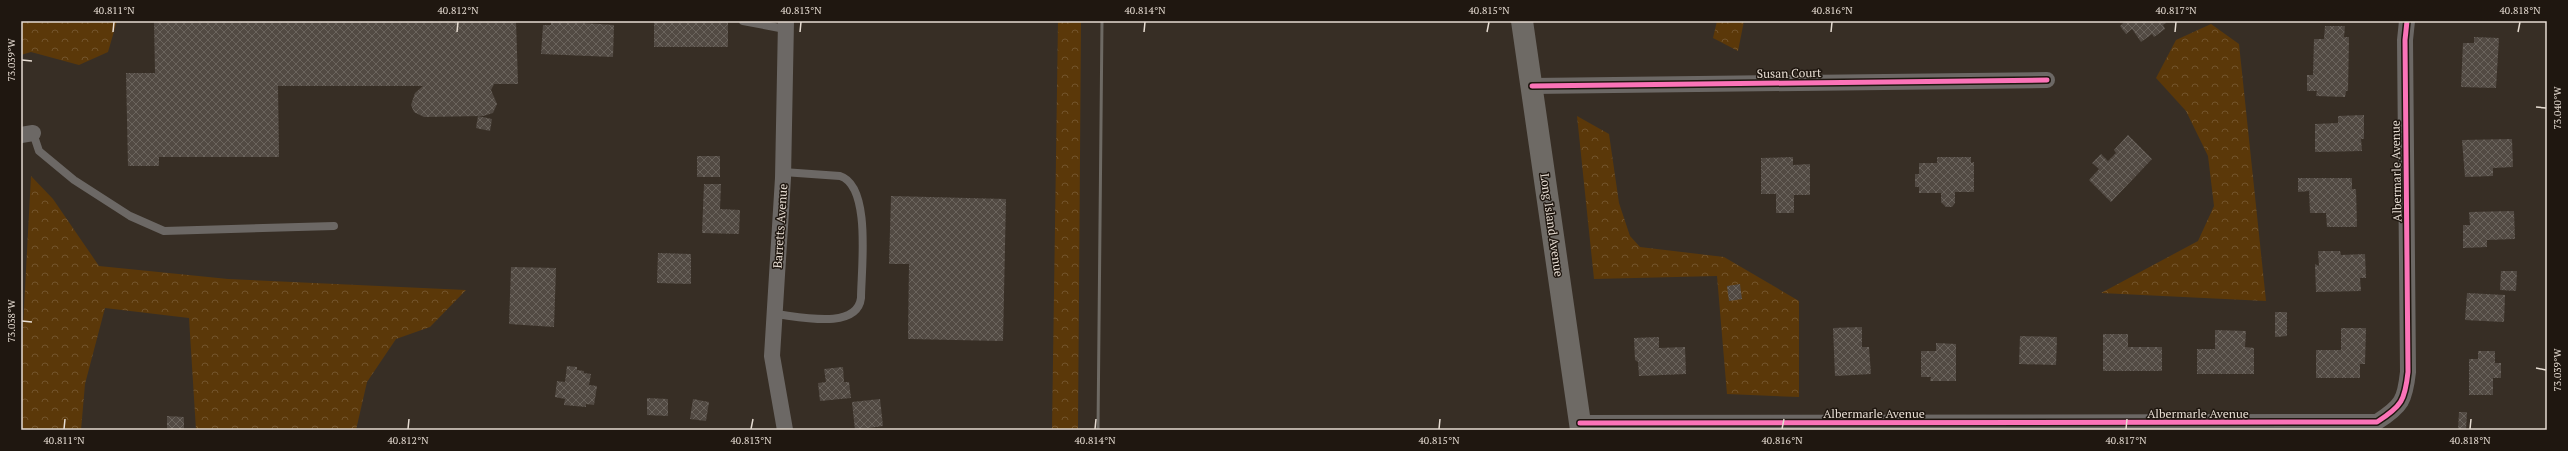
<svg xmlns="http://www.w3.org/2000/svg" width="2568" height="451" font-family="'PT Serif',serif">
<defs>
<pattern id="forest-crowns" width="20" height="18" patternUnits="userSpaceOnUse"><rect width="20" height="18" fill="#5b3809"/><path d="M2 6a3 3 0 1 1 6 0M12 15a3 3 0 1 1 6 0" fill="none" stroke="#73542c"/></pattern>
<pattern id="building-cross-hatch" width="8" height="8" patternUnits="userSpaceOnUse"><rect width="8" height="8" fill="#524a43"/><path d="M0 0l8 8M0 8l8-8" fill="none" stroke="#6b645d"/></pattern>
</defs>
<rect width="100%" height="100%" fill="#372e25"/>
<path fill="url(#forest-crowns)" d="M21 21H117L108 52 79 65 31 52 21 55Z
M1058 21H1081L1078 430H1052Z
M1717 21H1744L1738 51 1713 38Z
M2211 24 2239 44 2266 301 2101 293 2198 241 2214 206 2208 156 2186 111 2156 78 2176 40Z
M1577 116 1609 134 1619 203 1630 236 1640 247 1724 257 1799 301V397L1727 394 1717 276 1594 279Z
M31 176 53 199 99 266 228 279 466 290 430 327 396 339 367 382 356 430H196L189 318 105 308 85 384 81 430H21V364Z"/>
<path fill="url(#building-cross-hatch)" d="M154 21H516L518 84H494L491 90 497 104 493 113 483 116 424 117 414 112 411 105 415 93 423 86H278L279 157H159V166H128L126 73H155Z
M551 21 614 25 613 57 541 54 543 25H551Z
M654 21H728V47H654Z
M2125 21H2165L2166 23 2163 25 2165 29 2154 37 2152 34 2141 42 2132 29 2126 34 2120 26Z
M2325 26H2345L2344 37H2349L2348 91H2346L2345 97 2316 96 2317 91H2307V75H2313L2314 39H2324Z
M2474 37 2499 38 2496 88 2461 87 2463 43H2474Z
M2364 115V139H2361L2362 151 2315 152V124L2338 123V116Z
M478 116 492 119 490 131 476 128Z
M2128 135 2152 159 2111 202 2089 180 2099 169 2092 163 2101 154 2108 161 2116 153 2114 150Z
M2512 139 2513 167 2493 168V176L2465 177 2462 140Z
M697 156H720V177H697Z
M1793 157V165L1810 164V195H1794V213H1776V194H1761V158Z
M1937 157H1971V163L1974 162V192H1955V203L1952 207H1946L1941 202V193H1919V187H1915V174H1919V163H1937Z
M2298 178H2352V189H2356L2357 227H2327L2326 213H2310L2309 191 2298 192Z
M704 184H721L720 209 740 210 739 234 702 233Z
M891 196 1006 199 1003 341 908 339 909 264H889Z
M2514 211 2515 239 2487 240V247L2463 248V225H2470L2469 212Z
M2318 251H2340L2341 255 2365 254 2366 278H2360L2361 291 2316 292 2315 264 2319 266Z
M658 253 691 254V284L657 283Z
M511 267 556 268 554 327 509 324Z
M2501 271H2517L2516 291 2500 290Z
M1740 284 1742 299 1729 301 1727 286Z
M2467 293 2505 295 2504 322 2465 320Z
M2275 312H2287V336L2275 337Z
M1862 327V347H1869L1871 374 1835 376 1833 328Z
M2341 328H2366L2365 364H2360V378H2316V350H2341Z
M2215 330 2246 331 2245 347 2254 348V374H2197V349H2215Z
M2103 334H2128V347H2162V371H2103Z
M2020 336 2057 337 2056 365 2019 364Z
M1659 337V348L1685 347 1686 374 1639 376 1638 362 1635 360 1634 338Z
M1936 343 1956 344V381H1930L1931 377H1921V351H1936Z
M2478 351H2495V363H2501V378H2493V395H2469V359H2478Z
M567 366 577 367V370L584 371V373L591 374 589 385 597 386 594 405 586 404V407L564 405 565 399 555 397 557 381 565 382Z
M843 367 844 382H849L851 398 820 401 818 383 826 382 824 369Z
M647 398 668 399V416L647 415Z
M693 399 709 402 706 421 690 419Z
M880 399 883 426 855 430 852 402Z
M2459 412H2467L2466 430H2458Z
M167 416 184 417V430H167Z"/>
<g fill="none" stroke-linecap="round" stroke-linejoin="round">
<path stroke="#6c6865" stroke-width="8" d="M743 21 785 29
M33 133 39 151 74 180 130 216 164 231 334 226
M774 314C797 316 857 331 861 298 861 271 872 186 840 176L783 172"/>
<path stroke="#6c6865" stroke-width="16" d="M1532 86 2047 80
M21 135 33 133
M1580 423 2377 422C2402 406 2405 400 2408 372L2405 40 2407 21
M785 430 772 356 783 178 786 21"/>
<path stroke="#6e6a65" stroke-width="22" d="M1522 21 1581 430"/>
<path stroke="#6e6a64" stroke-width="3" d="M1098 430 1102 21"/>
<defs>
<path id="cycleway" d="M1532 86 2047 80
M1580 423 2377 422C2402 406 2405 400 2408 372L2405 40 2407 21"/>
</defs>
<use href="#cycleway" stroke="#1f1710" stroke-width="8"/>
<use href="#cycleway" stroke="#fb73b8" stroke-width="5"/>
</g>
<path fill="none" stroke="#e6dcd2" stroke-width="1.5" d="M113 32 114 22M457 32 458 22M800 32 801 22M1144 32 1145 22M1487 32 1489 22M1831 32 1832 22M2175 32 2176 22M2518 32 2520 22M22 60 32 61M2536 107 2546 108M22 321 32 322M2536 368 2546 370M64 429 65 419M408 429 409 419M751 429 753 419M1095 429 1096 419M1439 429 1440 419M1782 429 1784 419M2126 429 2127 419M2470 429 2471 419"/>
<g text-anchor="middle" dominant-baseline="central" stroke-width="3" stroke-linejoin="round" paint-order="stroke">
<g font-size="12" fill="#e6dcd2" stroke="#1f1710">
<text transform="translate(1789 73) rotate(-1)">Susan Court</text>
<text transform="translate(2396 171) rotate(-91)">Albermarle Avenue</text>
<text transform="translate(1552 225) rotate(82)">Long Island Avenue</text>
<text transform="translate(780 226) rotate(-86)">Barretts Avenue</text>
<text x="1874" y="413">Albermarle Avenue</text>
<text x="2198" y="413">Albermarle Avenue</text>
</g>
</g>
<rect width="2568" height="451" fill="none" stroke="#1f1710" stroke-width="44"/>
<rect x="22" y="22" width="2524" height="407" fill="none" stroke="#e6dcd2" stroke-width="1.5"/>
<g font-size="10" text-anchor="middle" fill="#e6dcd2">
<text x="114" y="14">40.811°N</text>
<text x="458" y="14">40.812°N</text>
<text x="801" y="14">40.813°N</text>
<text x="1145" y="14">40.814°N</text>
<text x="1489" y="14">40.815°N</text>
<text x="1832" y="14">40.816°N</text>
<text x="2176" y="14">40.817°N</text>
<text x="2520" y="14">40.818°N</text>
<text transform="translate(11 60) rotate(-90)" y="4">73.039°W</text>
<text transform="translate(2557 108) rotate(-90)" y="4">73.040°W</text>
<text transform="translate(11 321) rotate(-90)" y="4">73.038°W</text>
<text transform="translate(2557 370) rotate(-90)" y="4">73.039°W</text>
<text x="64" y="444">40.811°N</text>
<text x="408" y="444">40.812°N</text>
<text x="751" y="444">40.813°N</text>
<text x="1095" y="444">40.814°N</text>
<text x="1439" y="444">40.815°N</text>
<text x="1782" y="444">40.816°N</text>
<text x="2126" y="444">40.817°N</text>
<text x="2470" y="444">40.818°N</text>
</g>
</svg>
